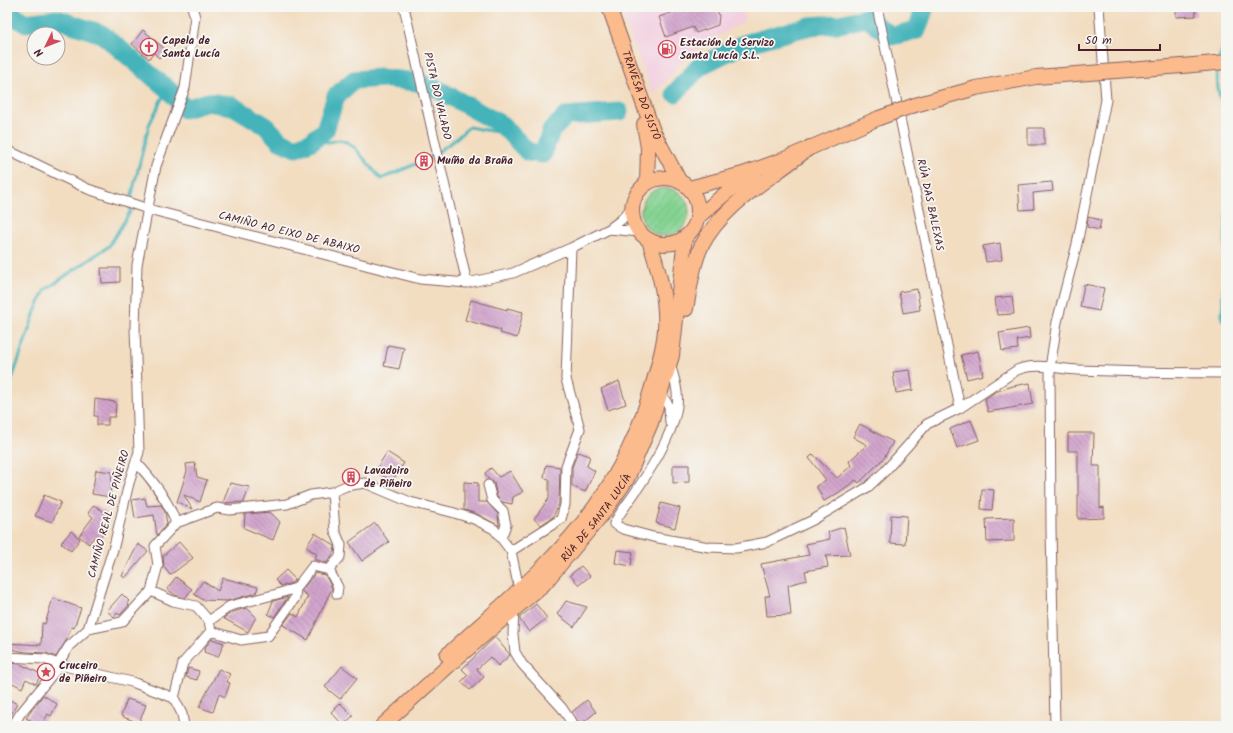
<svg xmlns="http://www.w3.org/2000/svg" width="1233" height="733" font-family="Kalam,sans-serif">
<defs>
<pattern id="garden-furrows" width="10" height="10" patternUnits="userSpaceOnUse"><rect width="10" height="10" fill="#84d392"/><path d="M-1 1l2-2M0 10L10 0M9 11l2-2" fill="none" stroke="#74b57e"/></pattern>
<pattern id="building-back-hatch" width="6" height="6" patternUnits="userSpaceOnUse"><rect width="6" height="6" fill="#d1a4cc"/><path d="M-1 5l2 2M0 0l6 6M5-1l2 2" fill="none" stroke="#ac85a6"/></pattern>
</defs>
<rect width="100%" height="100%" fill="#f6f6f2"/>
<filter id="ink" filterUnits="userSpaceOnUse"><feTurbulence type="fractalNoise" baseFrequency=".025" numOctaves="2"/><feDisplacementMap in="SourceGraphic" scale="8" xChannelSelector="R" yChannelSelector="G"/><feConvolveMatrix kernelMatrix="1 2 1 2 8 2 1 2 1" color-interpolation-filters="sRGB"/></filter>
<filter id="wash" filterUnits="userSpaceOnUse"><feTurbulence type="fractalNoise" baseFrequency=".012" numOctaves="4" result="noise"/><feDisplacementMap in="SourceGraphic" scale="16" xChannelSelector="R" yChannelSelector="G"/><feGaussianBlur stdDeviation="0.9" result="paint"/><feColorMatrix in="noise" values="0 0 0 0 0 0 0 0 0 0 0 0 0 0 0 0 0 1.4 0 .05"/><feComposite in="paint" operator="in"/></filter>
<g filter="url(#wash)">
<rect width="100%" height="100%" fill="#f2ddc1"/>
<path fill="#f3cfe0" d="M620 7H743L744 22 712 39 685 58 653 95Z"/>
<path fill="url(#garden-furrows)" stroke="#67795e" d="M641 212a24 24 0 1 1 48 0a24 24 0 1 1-48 0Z"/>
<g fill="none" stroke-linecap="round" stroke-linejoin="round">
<path stroke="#44b4ba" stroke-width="3" d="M1219 59 1226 38
M1218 67C1215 84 1219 98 1226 113
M312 141 329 142 340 140 347 142 355 148 381 179 418 163
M427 159 452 142 469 127 512 135
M1226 217 1222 319 1226 323
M7 383 12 379 36 309 45 290 109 246 130 212 131 198 149 125 167 88"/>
<path stroke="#44b4ba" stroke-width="19" d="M7 11 25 23 57 19 102 34 171 92 185 109 208 102 233 106 266 126 280 141 296 148 312 141 325 130 336 96 354 80 381 78 417 82 439 90 502 125 528 152 543 154 551 131 566 116 619 112
M675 93 700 66 744 44 810 26 839 24 866 18 892 36 917 30 925 7"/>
</g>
<g id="blocks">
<path fill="url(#building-back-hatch)" d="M688 7H715L719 15 718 25 696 33 693 27 666 37 659 17Z
M1176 7H1195L1196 16 1176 17Z
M143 30 166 50 159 58 154 53 149 59 132 44Z
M1028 128H1044V145H1028Z
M1052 182 1053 191 1033 193 1034 209 1020 210 1018 185Z
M1088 217 1101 220 1099 230 1087 227Z
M1000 243 1002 260 986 262 983 246Z
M101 268H120V282L102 283Z
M1084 284 1104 288 1099 311 1080 307Z
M917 289 920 310 903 313 899 292Z
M1012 296 1014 314 997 315 995 298Z
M471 300 507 310V308L523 312 517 338 500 333 501 330 465 320Z
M1029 328 1030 338 1017 340 1018 349 1002 351 999 333Z
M388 345 404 348 399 369 384 366Z
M978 351 983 375 967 379 961 355Z
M910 370 913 390 896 393 893 372Z
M619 381 626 404 608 410 601 389Z
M1030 383 1033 404 988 412 985 399 995 392 1013 386Z
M95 399 116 402 115 417H108V425H97V416H94Z
M971 420 979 440 957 448 950 429Z
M860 424 893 442 884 458 859 483 856 480 838 493 824 501 816 486 826 480 809 458 813 454 837 478 851 466 849 461 867 445 853 437Z
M1068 433H1094L1093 466H1100V508L1104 507V518L1078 519V451H1068Z
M387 452 404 463 392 481 375 471Z
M578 452 590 456 587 466 595 471 585 492 572 486V467Z
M195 463 197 477 207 480 200 502 184 495 192 509 177 502 187 471 186 464Z
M546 465 560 467 559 504 553 517 541 525 534 519 549 498V479L544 478Z
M673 465H689V482L673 483Z
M491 468 499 477 510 471 523 492 513 497 512 504 502 502 497 497 494 483 488 479 485 473Z
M96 470 112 472 110 497 92 494Z
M464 482 478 483V502H487L498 514 499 526 477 514 464 510Z
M230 483 249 487 244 502 223 503Z
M982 489 994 490 992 510 981 509Z
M44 495 61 502 52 522 35 516Z
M145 498 147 506 161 505 165 512 167 524 157 535 154 515 135 518 132 500Z
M661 503 680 508 675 528 656 523Z
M94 505 109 515 108 527 98 540 94 537 89 544 79 536 93 517 88 513Z
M270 512 280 522 273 540 244 528 245 514Z
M891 515 907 516 905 544 890 543Z
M1014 518V541L987 542 986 519Z
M375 523 389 542 362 561 349 542Z
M844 527 850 555 826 556 828 567 805 571 807 580 788 585 791 615 767 616 765 596H770L761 564 809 555 806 544 830 539 828 532Z
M71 531 80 539 71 551 61 543Z
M315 533 335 546 334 552 327 563 314 559 317 554 306 547Z
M179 542 193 558 170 575 164 567 163 556Z
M138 544 148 551 125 578 122 576Z
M617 550 633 552 631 566 615 563Z
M581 566 590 576 579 585 570 575Z
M286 570 295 579 292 583 281 586 275 580Z
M315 573 325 575 332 588 308 640 283 625 292 613 298 617 308 596 302 592V590Z
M176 577 192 589 185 598 175 595 167 589Z
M223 578 258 587 256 593 227 601 203 600 194 594 203 581 218 591Z
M122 594 129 601 127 603 129 605 120 615 117 613 114 617 107 611Z
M288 597 274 617 268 614 273 601Z
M53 598 81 608 74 628 71 627 66 641 56 657 46 653 25 652 7 648V643L41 645 42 623 45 624Z
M566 601 587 607 574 627 557 614Z
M536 604 547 618 529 632 520 620V617Z
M247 608 256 617 248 632 223 618 233 612Z
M495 637 510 655 498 666 490 657 477 669 484 677 470 690 461 682 468 675 462 669Z
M212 639 224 643 218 657 204 652 206 646Z
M10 663 20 664 41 674 36 684 26 679 22 688 7 680V669Z
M342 666 357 678 340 699 325 687Z
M188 668 199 671 197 680 186 677Z
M219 669 230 674 227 682 230 683 225 697 219 694 213 712 199 707Z
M43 695 57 704 51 716 48 714 41 726 26 718Z
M7 698 17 704 7 722Z
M127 699 146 705 139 723 121 716Z
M587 700 596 712 580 725 572 712Z
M340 703 353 716 343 725 331 712Z"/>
</g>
</g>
<g filter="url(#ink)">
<use href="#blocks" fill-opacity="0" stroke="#856260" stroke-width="1"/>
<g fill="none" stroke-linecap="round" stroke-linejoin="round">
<defs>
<path id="minor" d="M404 7 467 283
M877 7 960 408
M7 150 88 189 148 209 420 279 467 283 513 273 571 248 609 229 621 220 632 207
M609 229 640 232
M670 364C674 377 679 392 677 406 674 433 651 469 636 491 628 503 620 512 614 524L623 529 653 537 709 547 736 548 767 542 813 520 868 487 885 471 927 424 960 408 1017 370C1036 362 1058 369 1078 370 1127 372 1177 373 1226 373
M659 391 669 406 670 423
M488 485 492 500 503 511 506 525 501 538
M176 523 217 508 230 510 287 504 311 495 332 492 346 486 365 483 410 502 451 512 474 519 494 529 511 551 519 589
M511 551 561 519 565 505 566 466 580 429 566 379 571 248
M329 570 340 557 341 545 335 531 332 492
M296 588 295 598 268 636 241 640 211 631 209 621 230 606 277 594 296 588 313 566 329 570 338 587 337 594
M151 591 173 601 196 606 209 621
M514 609 513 634 515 652 522 664 562 708 574 726
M88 629 122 622 151 591 158 565 155 546 176 523C168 500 153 481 137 463
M7 657 45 659 60 665 132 682 174 698 182 714 184 726
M174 698 183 663 211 631
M13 726 20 714 60 665 61 659 69 646 88 629 114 546 129 483 139 452 135 327 137 265 156 166 185 88 195 17 192 7
M1055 726 1051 528 1050 368 1057 322 1077 244 1106 100 1099 7"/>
<g id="trunk">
<path id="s1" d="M609 7 653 131 680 182"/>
<path d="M1182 66 1226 62"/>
<path d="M915 105 976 88 1036 77"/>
<path d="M644 124 648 148 647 183"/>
<circle cx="665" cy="211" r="33"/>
<path d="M689 188 743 174 782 160 879 118"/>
<path d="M697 218 727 192 754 176"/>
<path d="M686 309C690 290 692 266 701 247 723 203 773 178 810 147"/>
<path d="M447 655C498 608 556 562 596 505 621 470 639 431 651 390 657 370 664 349 665 329 667 298 658 268 649 240"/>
<path id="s2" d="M382 726 456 659 544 584 604 512 627 479 651 423 672 356 685 237"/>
</g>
</defs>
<use href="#minor" stroke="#856260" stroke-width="11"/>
<use href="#trunk" stroke="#856260" stroke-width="16"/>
<use href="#minor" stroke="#fff" stroke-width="9"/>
<use href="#trunk" stroke="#fbbb8d" stroke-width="14"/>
<defs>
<path id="trunk-bridge" d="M1036 77 1182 66
M879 118 915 105"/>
</defs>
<use href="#trunk-bridge" stroke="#856260" stroke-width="16" stroke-linecap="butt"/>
<use href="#trunk-bridge" stroke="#fbbb8d" stroke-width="14"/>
</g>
</g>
<defs>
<symbol id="church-ring" viewBox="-11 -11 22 22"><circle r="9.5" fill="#f6f6f2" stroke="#d1495b" stroke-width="1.5"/><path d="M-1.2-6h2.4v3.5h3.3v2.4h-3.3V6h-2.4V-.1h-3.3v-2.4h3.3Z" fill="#d1495b"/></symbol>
<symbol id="fuel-ring" viewBox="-11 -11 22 22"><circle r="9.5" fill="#f6f6f2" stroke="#d1495b" stroke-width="1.5"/><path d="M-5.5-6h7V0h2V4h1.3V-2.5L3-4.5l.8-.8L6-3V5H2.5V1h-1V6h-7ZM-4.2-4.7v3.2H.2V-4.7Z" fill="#d1495b"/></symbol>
<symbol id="building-ring" viewBox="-11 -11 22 22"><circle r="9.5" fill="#f6f6f2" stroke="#d1495b" stroke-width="1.5"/><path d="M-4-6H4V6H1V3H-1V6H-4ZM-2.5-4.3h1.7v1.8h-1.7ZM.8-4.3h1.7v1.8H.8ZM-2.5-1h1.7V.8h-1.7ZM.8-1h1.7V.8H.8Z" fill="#d1495b"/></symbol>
<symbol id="sight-ring" viewBox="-11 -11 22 22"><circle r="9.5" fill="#f6f6f2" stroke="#d1495b" stroke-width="1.5"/><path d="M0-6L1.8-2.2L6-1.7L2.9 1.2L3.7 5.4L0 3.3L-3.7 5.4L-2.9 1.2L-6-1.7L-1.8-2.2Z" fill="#d1495b"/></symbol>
</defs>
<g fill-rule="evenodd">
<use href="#church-ring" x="139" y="37" width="20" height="20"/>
<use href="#fuel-ring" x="657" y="39" width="20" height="20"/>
<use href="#building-ring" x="414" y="151" width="20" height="20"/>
<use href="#building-ring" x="341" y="467" width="20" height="20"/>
<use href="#sight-ring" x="36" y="662" width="20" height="20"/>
</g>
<g text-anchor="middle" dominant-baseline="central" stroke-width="3.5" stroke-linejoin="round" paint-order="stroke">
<g font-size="11" font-weight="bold" fill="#4a1f2b" stroke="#f6f6f2" text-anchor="start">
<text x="162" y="41">Capela de<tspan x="162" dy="13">Santa Lucía</tspan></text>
<text x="680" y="43">Estación de Servizo<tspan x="680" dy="13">Santa Lucía S.L.</tspan></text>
<text x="437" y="161">Muíño da Braña</text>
<text x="364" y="471">Lavadoiro<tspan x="364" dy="13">de Piñeiro</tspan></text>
<text x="59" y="666">Cruceiro<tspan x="59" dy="13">de Piñeiro</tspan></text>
</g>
<g font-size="11" fill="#4a1f2b" stroke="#f6f6f2">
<text transform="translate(437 96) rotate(77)">PISTA DO VALADO</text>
<text stroke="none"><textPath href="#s1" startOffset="94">TRAVESA DO SISTO</textPath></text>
<text transform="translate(930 205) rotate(78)">RÚA DAS BALEXAS</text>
<text transform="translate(289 233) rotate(14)">CAMIÑO AO EIXO DE ABAIXO</text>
<text transform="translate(109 514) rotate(-75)">CAMIÑO REAL DE PIÑEIRO</text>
<text stroke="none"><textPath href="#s2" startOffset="300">RÚA DE SANTA LUCÍA</textPath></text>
</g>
</g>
<rect width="1233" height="733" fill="none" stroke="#f6f6f2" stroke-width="24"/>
<g transform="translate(46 46) rotate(227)"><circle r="19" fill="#f6f6f2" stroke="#b1a0a2"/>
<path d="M0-3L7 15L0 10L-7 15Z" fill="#d1495b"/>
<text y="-6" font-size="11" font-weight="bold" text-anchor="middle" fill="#4a1f2b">N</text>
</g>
<path d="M1079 44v6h81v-6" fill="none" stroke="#4a1f2b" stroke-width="2"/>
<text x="1085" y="44" font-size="12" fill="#4a1f2b" stroke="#f6f6f2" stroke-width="3" paint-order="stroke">50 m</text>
</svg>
